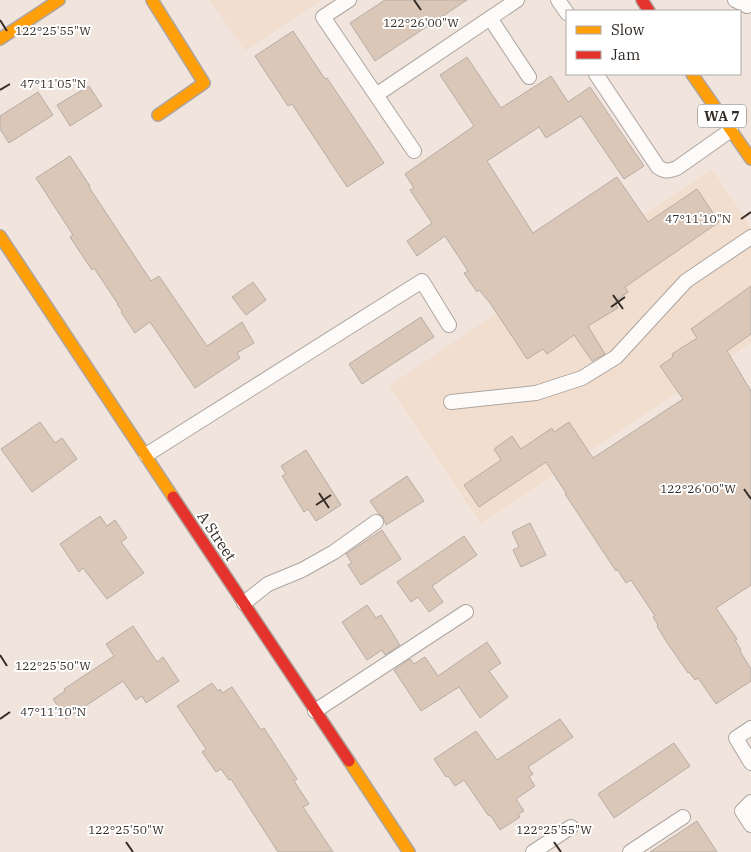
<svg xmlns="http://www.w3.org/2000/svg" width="751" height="852" font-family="'IBM Plex Serif',serif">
<rect width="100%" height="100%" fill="#f0e4dc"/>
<path fill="#f2decf" d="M210 0H321L245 51Z
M712 169 751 227V343L481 524 389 386Z"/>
<path fill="#dbc7b8" stroke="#b6ada7" d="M385 0H467L375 61 350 23Z
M293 31 325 79 327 78 384 163 347 187 292 104 288 106 255 56Z
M467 57 501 108 551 76 568 102 590 87 644 166 624 179 581 116 546 138 539 127 487 161 533 233 617 177 648 222 697 189 719 222 625 287 628 292 615 302 618 308 588 326 605 354 592 361 574 335 547 354 543 349 527 359 490 303 479 290 477 292 464 273 468 271 445 236 417 256 407 241 432 223 410 190 414 188 405 174 474 126 440 75Z
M89 86 102 106 70 126 57 105Z
M38 92 53 115 9 143 0 129V116Z
M70 156 90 186 89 187 151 281 159 276 207 346 242 322 254 343 237 353 240 358 195 388 150 322 135 333 121 312 122 311 117 304H118L94 268 92 270 70 237 73 235 36 178Z
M253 282 266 300 246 315 232 297Z
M751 286V334L727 351 751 391V585L716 608 737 639 735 640 741 650 740 651 751 669V681L716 704 698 678 695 680 689 672 688 673 666 641 657 626 658 625 653 617 655 616 631 580 626 583 617 569 616 571 565 494 566 493 546 462 479 507 464 485 501 460 494 449 512 436 521 449 552 428 554 432 569 422 593 458 683 399 660 366 673 357 672 354 697 338 691 329Z
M421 317 434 337 362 384 349 364Z
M40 422 55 443 62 438 77 459 32 492 1 449Z
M306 450 341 505 316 521 308 509 304 512 282 476 286 474 281 466Z
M407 476 424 501 386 525 383 517 379 514 370 501Z
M100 516 107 526 115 520 127 538 121 542 144 573 107 599 83 568 79 572 60 544Z
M530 523 546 555 521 567 513 550 519 547 512 532Z
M382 530 401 559 361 585 348 565 352 563 346 554Z
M464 536 477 555 432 586 443 602 429 612 418 597 411 602 397 582Z
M367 605 376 618 381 615 400 645 385 655 382 650 367 660 342 622Z
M133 626 157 662 163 657 179 681 146 703 142 696 136 700 123 681 66 719 53 699 65 691 64 689 114 656 106 644Z
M487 642 501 663 489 671 508 697 480 718 459 687 421 711 394 670 410 659 414 664 425 657 438 676Z
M212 683 218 691 220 689 222 693 232 687 261 730 264 728 297 779 294 781 309 804 303 807 333 852H278L231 779 229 780 221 769 216 772 202 752 206 749 177 706Z
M560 719 573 737 528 767 533 774 529 777 535 786 516 799 524 811 518 814 520 817 500 830 491 816 488 815 464 780 455 786 448 776 446 777 434 759 476 731 497 760Z
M674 743 690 766 614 818 598 794Z
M697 821 717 852H650Z"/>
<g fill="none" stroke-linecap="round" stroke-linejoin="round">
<defs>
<path id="lane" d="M349 0 323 17 414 151
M558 0 567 13
M735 0 747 6 751 3
M490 18 529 77
M596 74 658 167C665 172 669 171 677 168L731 130
M376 95 517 0
M451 402 536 393 582 378 616 357 686 281 751 237
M146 455 422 281 449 325
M244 603 268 584 302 570 334 552 376 522
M315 711 466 612
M751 728 736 738 751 763
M751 802 742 811 751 825
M533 852 571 827
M630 852 683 817"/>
<path id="slow" d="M152 0 204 83 158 115
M0 39 59 0
M692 74 751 159
M0 236 173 497
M349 761 409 852"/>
<path id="jam" d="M642 0 649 11
M173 497 349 761"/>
</defs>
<use href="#lane" stroke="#aea59e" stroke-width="16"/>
<use href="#slow" stroke="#aea59e" stroke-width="14"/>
<use href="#jam" stroke="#aea59e" stroke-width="14"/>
<use href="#lane" stroke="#fdfbfa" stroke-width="14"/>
<use href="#slow" stroke="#ff9f0a" stroke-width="11"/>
<use href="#jam" stroke="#e5322d" stroke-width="11"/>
</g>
<path fill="none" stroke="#332b25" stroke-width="2" d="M414 0 421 10M0 20 7 31M0 90 10 84M741 219 751 212M613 295 623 309M611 307 625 297M744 489 751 499M319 493 329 508M316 505 331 495M0 655 7 666M0 719 10 712M126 842 133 852M554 842 561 852"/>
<g text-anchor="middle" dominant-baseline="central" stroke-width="4" stroke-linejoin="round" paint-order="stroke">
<rect fill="#fff" stroke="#706b66" stroke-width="1" x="698" y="104.5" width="48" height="23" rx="4"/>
<g font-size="14" font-weight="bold" fill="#332b25">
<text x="722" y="116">WA 7</text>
</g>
<g font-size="15" fill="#332b25" stroke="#fff">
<text transform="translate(217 536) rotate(56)">A Street</text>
</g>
</g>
<g font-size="12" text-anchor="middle" fill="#332b25" stroke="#fff" stroke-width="4" stroke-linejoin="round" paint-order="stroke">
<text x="421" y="27">122°26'00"W</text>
<text x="53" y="35">122°25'55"W</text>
<text x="53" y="88">47°11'05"N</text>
<text x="698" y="223">47°11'10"N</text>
<text x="698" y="493">122°26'00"W</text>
<text x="53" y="670">122°25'50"W</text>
<text x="53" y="716">47°11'10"N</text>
<text x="126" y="834">122°25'50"W</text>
<text x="554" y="834">122°25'55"W</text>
</g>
<rect x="566" y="10" width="175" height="65" fill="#ffffff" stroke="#adaaa8"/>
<rect x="576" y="26" width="25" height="8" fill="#ff9f0a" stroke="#adaaa8"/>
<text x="611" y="35" font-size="15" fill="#332b25">Slow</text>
<rect x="576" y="51" width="25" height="8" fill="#e5322d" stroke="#adaaa8"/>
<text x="611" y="60" font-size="15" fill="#332b25">Jam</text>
</svg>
